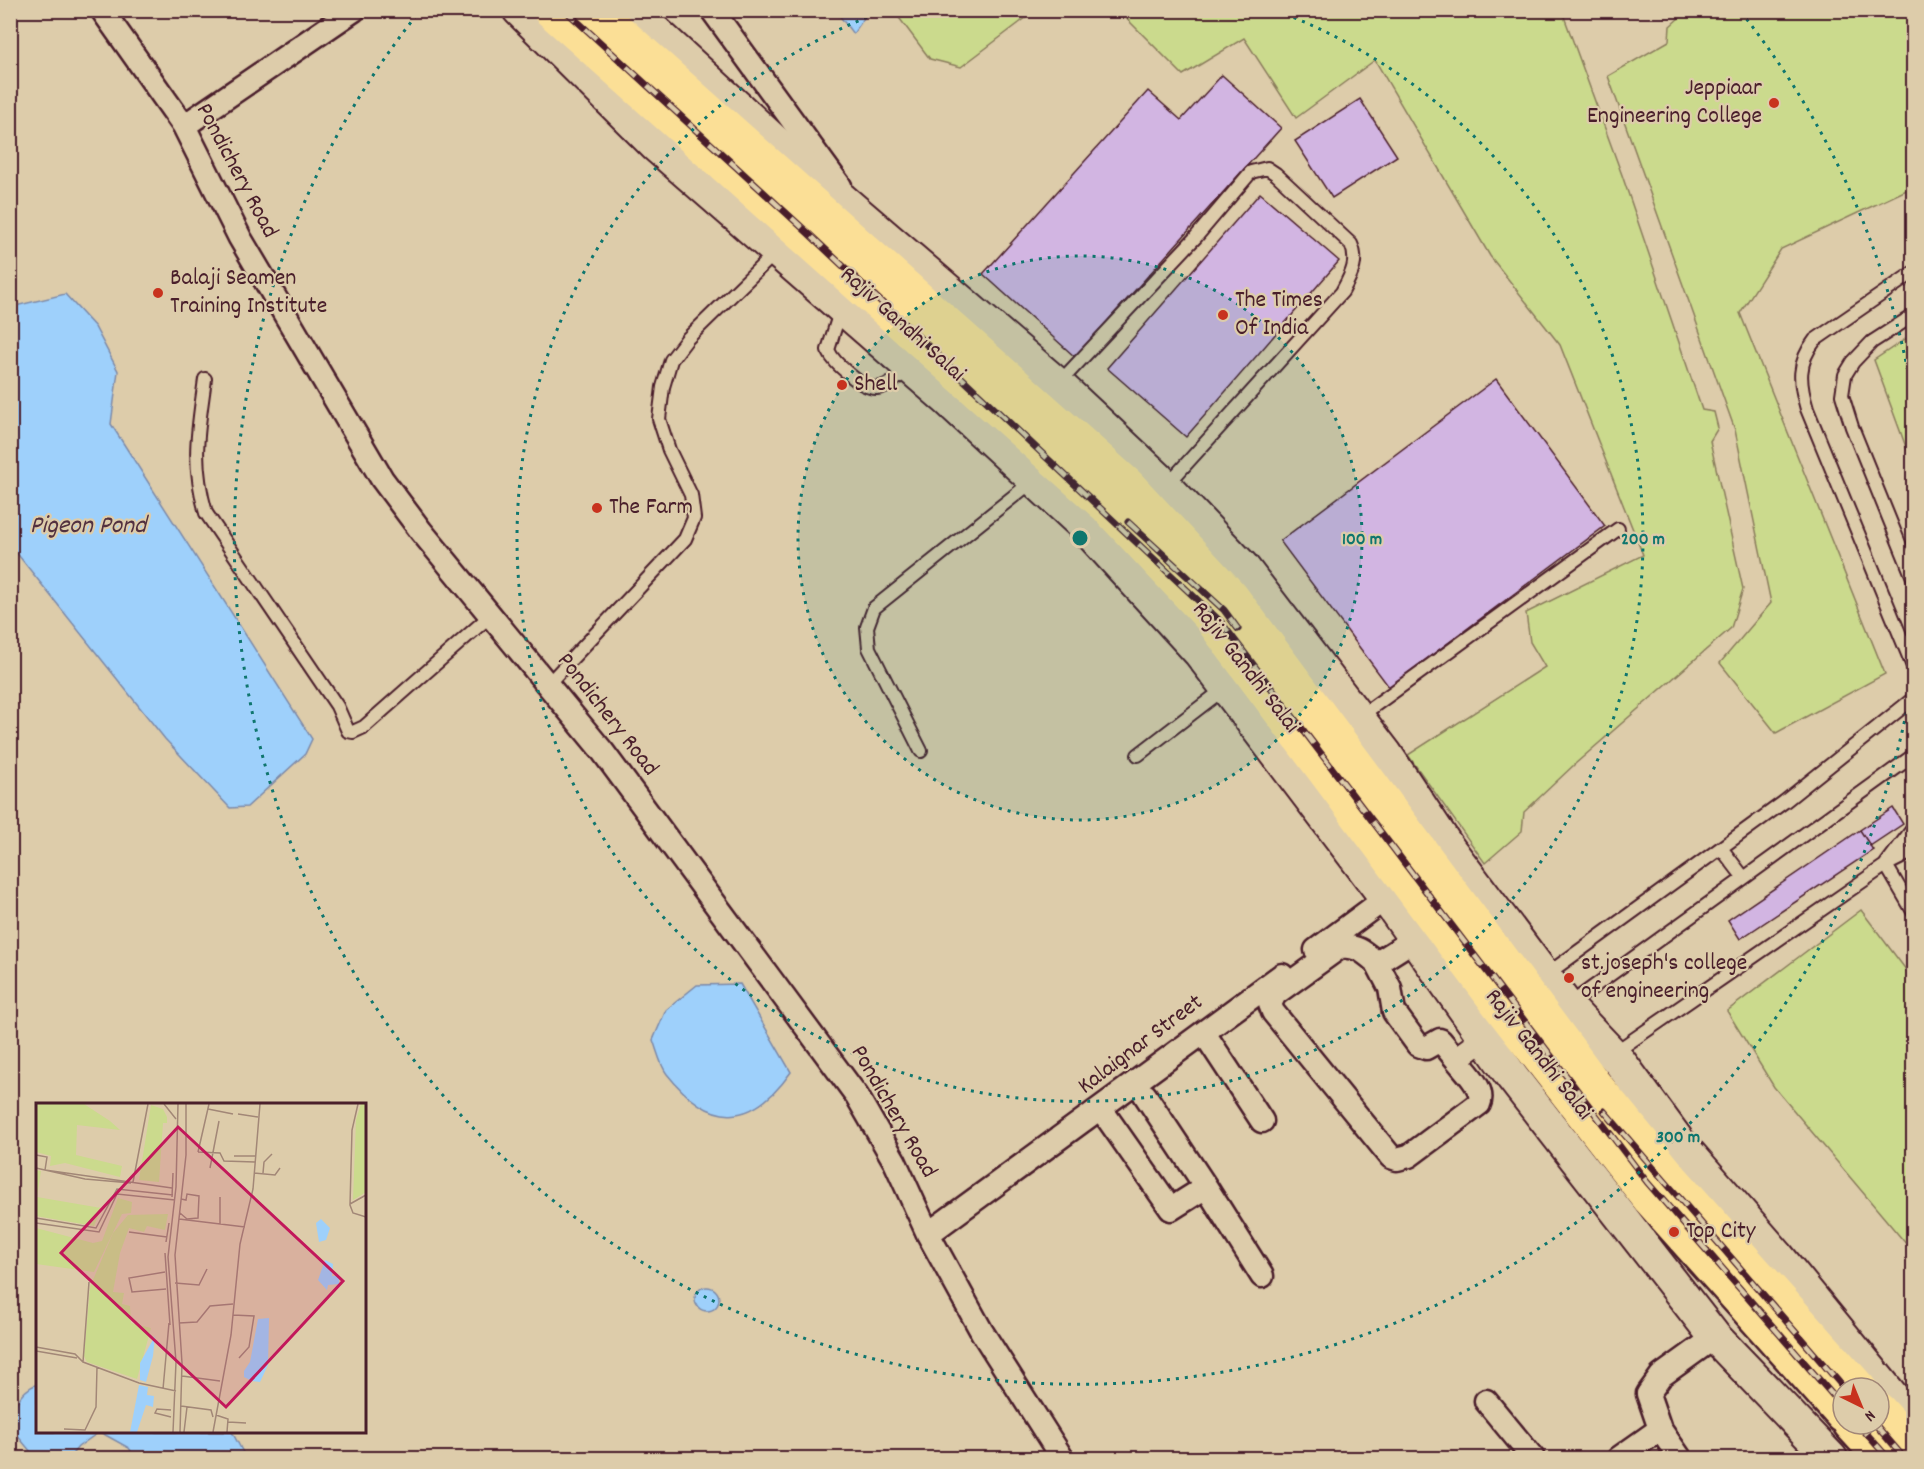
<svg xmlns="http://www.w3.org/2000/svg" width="1924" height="1469" font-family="Dekko,sans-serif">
<rect width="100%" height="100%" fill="#dca"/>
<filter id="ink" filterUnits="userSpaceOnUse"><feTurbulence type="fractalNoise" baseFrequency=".0167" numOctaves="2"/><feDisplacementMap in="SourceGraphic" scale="12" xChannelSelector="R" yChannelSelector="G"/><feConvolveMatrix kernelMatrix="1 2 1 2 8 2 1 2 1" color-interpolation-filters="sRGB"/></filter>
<g filter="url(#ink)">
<path fill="#cbda8d" stroke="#8a7c5c" stroke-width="1.5" d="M1688 10 1913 11V187L1781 249 1740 313 1885 674 1776 733 1720 663 1771 603 1735 430 1608 76 1669 41 1670 26Z
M894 11H1035L961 67 930 59Z
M1119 11H1562L1622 175 1702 410 1714 412 1718 428 1710 441 1743 589 1731 628 1575 764 1524 812 1522 831 1485 863 1408 755 1545 667 1530 642 1526 613 1643 555 1560 345 1490 256 1375 60 1296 118 1244 38 1183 75Z
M1913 334V466L1874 360Z
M1861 910 1913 979V1252L1774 1087 1727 1011Z"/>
<path fill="#9ed0fb" stroke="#7c89a8" stroke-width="1.5" d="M836 11H869L853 34Z
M65 294 95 327 118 371 111 424 312 739 305 754 247 807 230 808 165 739 11 546V307Z
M740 984 791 1072C751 1129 710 1128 667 1074 660 1065 657 1050 653 1040L666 1010 697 985Z
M695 1299a12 12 0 1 1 24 0a12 12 0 1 1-24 0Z
M37 1384 38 1432H99L78 1447 69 1458H36L11 1428C10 1409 20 1391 37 1384Z
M100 1432H232L246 1458H136L129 1448Z"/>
<path fill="#d2b5e2" stroke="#4a1f2b" stroke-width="1.5" d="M1222 75 1281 128 1075 357 983 274 1148 91 1181 120Z
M1360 99 1397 156 1332 198 1295 141Z
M1260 193 1339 261 1186 437 1107 368Z
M1496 379 1605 526 1389 687 1280 541Z
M1893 808 1903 824 1870 846 1860 830Z
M1860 830 1873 850 1740 939 1728 920Z"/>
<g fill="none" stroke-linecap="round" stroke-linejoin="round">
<defs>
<path id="lane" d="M1914 272 1815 340C1797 363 1799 382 1807 409L1914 669
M841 309 828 350C833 361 841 367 850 375 877 398 885 387 910 368
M1914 315 1872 342 1853 362 1845 375 1842 395 1852 427 1914 580
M205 379C198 432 191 460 206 513L337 706 348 731 353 732 364 727 491 615
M1059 383 1195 238 1251 172 1267 168 1276 174 1351 244C1359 262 1351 275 1342 292L1167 485
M548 684 685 539 694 518 691 495 669 450 659 419 663 387 671 360 687 339 776 252
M1359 717 1618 529
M921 751 869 648 867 627 874 608 1034 480
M1138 755 1225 688
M1721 848 1744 878
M1886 864 1914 827
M1886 865 1914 913
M1546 975 1784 802 1914 698
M1567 1006 1914 755
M1614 1053 1886 865 1914 851"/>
<path id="street" d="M102 10 184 126 240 238 382 479 421 531 603 752 857 1096 895 1162 928 1234 982 1332 1062 1458
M712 10 840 186
M184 126 354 10
M1415 939 1377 963C1364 952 1357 945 1340 947L1275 994 1270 1004 1273 1012 1391 1157 1397 1159 1409 1156 1479 1104C1486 1089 1465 1071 1456 1059L1485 1038
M1316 950 1386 898
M1377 963 1390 988 1394 1012 1418 1045 1426 1048 1440 1040 1456 1059
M1204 1033 1262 1121
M1145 1095 1206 1187
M1101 1109 1171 1209 1206 1187 1262 1276
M928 1234 1282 975
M1486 1401 1533 1458
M1619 1458 1660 1429
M1680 1458 1660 1429 1648 1394 1661 1376 1715 1337"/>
<path id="secondary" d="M519 10 656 146 949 401 1082 524 1200 653 1386 898 1512 1077 1715 1337 1831 1458
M632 10 781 147 1063 389 1158 478 1242 566 1386 754 1447 846 1567 1006 1620 1062 1678 1141 1777 1255 1914 1423"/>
<path id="primary" d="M549 10 1106 507 1208 616 1501 1009 1649 1199 1843 1416
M596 10 1128 484 1232 596 1595 1084 1673 1179 1860 1388
M1879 1409 1914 1447
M1850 1424 1881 1458"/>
</defs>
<use href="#lane" stroke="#4a1f2b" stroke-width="16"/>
<use href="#street" stroke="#4a1f2b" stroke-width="27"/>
<use href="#secondary" stroke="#4a1f2b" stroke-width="36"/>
<use href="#primary" stroke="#4a1f2b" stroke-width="38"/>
<use href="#lane" stroke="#dca" stroke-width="12"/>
<use href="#street" stroke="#dca" stroke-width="22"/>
<use href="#secondary" stroke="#dca" stroke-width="32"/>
<use href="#primary" stroke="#fbdf96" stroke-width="33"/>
<defs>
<path id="rail" d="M565 10 807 232 1221 622 1647 1182 1843 1407
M1128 522 1224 610 1238 629
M1604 1111 1844 1388
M1858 1424 1888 1458
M1875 1424 1904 1458"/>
</defs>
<use href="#rail" stroke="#4a1f2b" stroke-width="7"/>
<use href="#rail" stroke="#dca" stroke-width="4.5" stroke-dasharray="14" stroke-linecap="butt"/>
</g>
</g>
<circle cx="1080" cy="538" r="282" fill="#0f766e" fill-opacity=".12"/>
<g fill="none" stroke="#0f766e" stroke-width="3" stroke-dasharray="3 6">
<circle cx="1080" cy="538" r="282"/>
<path d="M1277 11A563 563 0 1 1 883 11"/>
<path d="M1913 677A845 845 0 1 1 419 12M1741 12A845 845 0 0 1 1913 399"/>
</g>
<g fill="#c8321e" stroke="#dca" stroke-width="2">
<circle cx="1774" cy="103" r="6"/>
<circle cx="158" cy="293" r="6"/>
<circle cx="1223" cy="315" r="6"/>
<circle cx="842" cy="385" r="6"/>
<circle cx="597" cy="508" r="6"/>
<circle cx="1569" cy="978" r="6"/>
<circle cx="1674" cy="1232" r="6"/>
</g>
<g text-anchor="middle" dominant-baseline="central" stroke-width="4.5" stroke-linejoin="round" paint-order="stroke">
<g font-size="24" fill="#4a1f2b" stroke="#dca" text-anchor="start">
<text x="1762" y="89" text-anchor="end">Jeppiaar<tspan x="1762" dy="28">Engineering College</tspan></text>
<text x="170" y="279">Balaji Seamen<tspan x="170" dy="28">Training Institute</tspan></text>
<text x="1235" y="301">The Times<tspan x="1235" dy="28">Of India</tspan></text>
<text x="854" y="385">Shell</text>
<text x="609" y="508">The Farm</text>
<text x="1581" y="964">st.joseph's college<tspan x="1581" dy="28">of engineering</tspan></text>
<text x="1686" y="1232">Top City</text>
</g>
<g font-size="24" fill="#4a1f2b" stroke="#dca">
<text transform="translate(236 171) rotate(62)">Pondichery Road</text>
<text transform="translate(902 325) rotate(42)">Rajiv Gandhi Salai</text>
<text transform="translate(1245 668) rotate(52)">Rajiv Gandhi Salai</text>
<text transform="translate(607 715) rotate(52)">Pondichery Road</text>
<text transform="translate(1141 1045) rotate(-37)">Kalaignar Street</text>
<text transform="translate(1538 1055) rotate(52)">Rajiv Gandhi Salai</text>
<text transform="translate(893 1112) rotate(60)">Pondichery Road</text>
</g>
<g font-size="26" font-style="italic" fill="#523140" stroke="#dca">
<text x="88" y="526">Pigeon Pond</text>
</g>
</g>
<g transform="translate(36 1103)">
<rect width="330" height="330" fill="#dca"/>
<path d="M0 1H48L74 18 84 27 41 22 40 52 86 63 84 74 29 60 14 63 15 53 0 49ZM325 1H330V89L317 97 320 17ZM115 2 127 6 131 14V20H127L123 79 103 77ZM0 67 5 68 1 94 65 105 58 123 0 113ZM82 95 96 99 95 110 86 111 58 169 0 161V125L57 140 66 138ZM132 111 129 127 111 123 108 129 93 125 84 150 77 189 88 190 86 201 94 203 95 220 115 225 101 276 51 259 48 253 54 184 77 130 92 112Z" fill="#cbda8d"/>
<path d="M285 116 294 125 290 137 283 139 280 120ZM289 157 297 161 296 173H303V181L292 182 291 187 282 177ZM233 215 232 262 224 279 216 278 208 274V268L214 259 222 216ZM119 233 117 253 110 279 104 277V260ZM103 282 112 284 111 292 118 293 117 304 110 302 101 329H94Z" fill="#9ed0fb"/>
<path fill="none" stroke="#a28777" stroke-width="1.5" d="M128 1 140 16M322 1 316 27 314 102 317 110 330 114M172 6 197 11M202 11 222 14M162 49 184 50 188 58 219 59M162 49 173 1M0 52 11 54 9 67M198 53H220M0 65 49 76 95 80M174 65 183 18M9 67 136 85M218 70 239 72 244 65M227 70 228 59 236 51M97 79 112 1M136 94 137 70M184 94V121M314 101 330 92M144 110 151 116 162 115 163 93 151 91 150 97 145 96M0 115 60 125 81 86 137 92M143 116 209 124M0 120 63 129 81 91 139 97M93 129 131 134M130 139 133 120M129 150 134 222M129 169 93 175 96 189 130 186M139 180 163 182 171 166M197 212 218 213 213 244 203 255M143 220 161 219 174 203 197 201M0 244 39 251 47 259 103 280 140 288M0 248 41 255M47 259 53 179M146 273 184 278M127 286 133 220M145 303 175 307 177 314M180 312 192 316 191 329M135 314 119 310 121 306 135 307M192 319 210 320M28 326 49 327 60 304 61 264M137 329 140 259 132 154 140 84 142 1M144 329 146 260 139 152 150 52V1M148 329 151 304M177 329 195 232 204 141 217 86 224 1"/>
<path fill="#c2185b" fill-opacity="0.15" stroke="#c2185b" stroke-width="3" d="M142 24 307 178 190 304 25 150Z"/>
<rect width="330" height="330" fill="none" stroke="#4a1f2b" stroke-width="3"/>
</g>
<circle cx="1080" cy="538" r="9" fill="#0f766e" stroke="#dca" stroke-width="3"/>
<g font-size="18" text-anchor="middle" font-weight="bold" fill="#0f766e" stroke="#dca" stroke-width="4.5" stroke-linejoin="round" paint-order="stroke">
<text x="1362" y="544">100 m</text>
<text x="1643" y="544">200 m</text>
<text x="1678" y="1142">300 m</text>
</g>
<rect width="1924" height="1469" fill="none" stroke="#dca" stroke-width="36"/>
<rect x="18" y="18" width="1888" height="1433" fill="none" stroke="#4a1f2b" stroke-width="2" filter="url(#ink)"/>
<g transform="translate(1861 1406) rotate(137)"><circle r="28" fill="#ddccaa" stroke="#a28777" stroke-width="1.5"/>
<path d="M0-4.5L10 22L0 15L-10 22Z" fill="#c8321e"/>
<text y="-9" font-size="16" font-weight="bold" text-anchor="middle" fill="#4a1f2b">N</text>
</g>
</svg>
